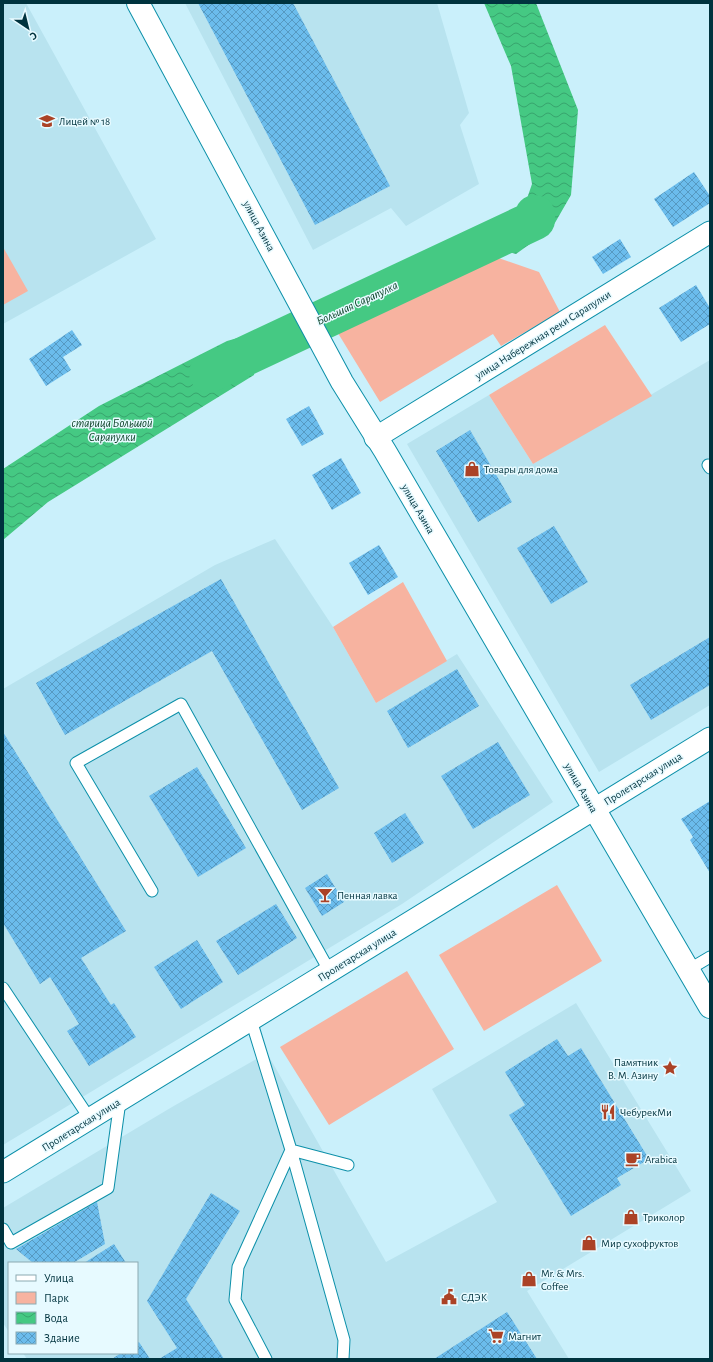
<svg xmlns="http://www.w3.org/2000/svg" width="713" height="1362" font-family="'Alegreya Sans',sans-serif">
<defs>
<pattern id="water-waves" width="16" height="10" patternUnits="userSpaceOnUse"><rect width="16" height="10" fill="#45c983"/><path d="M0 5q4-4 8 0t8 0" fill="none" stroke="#37a46d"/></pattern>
<pattern id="building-cross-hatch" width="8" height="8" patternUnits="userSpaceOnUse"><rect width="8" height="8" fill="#6bbcec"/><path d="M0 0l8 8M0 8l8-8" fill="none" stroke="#5699c1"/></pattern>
</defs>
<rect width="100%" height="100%" fill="#caf0fb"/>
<path fill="#b8e3ef" d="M3 3H26L156 239 3 324Z
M185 3H437L469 113 460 125 479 184 406 226 391 208 313 250Z
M710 360V705L599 772 407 444 489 395 533 464Z
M275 539 333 627 376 703 457 654 553 802 402 904 3 1145V689L215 565Z
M576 1003 691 1191 527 1291 569 1359H27L23 1353H137V1263H9V1332L3 1323V1208L172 1107 267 1053 386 1262 497 1202 432 1089Z"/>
<path fill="#f7b3a0" d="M3 247 28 291 3 305Z
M484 253 539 272 560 312 501 346 493 334 380 402 333 325Z
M605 325 652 396 533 464 489 395Z
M403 582 447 661 376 703 333 627Z
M557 885 602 961 484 1031 439 955Z
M407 971 454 1049 329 1125 280 1047Z"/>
<path fill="url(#water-waves)" d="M484 3H536L578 110 571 195 552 228 516 254 491 247 486 231 521 216 532 184 511 66Z
M262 331 254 375 48 502 3 540V469L99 406 227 341Z"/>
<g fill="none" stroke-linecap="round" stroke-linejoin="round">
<path stroke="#45c983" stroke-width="40" d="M209 373 535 220V215"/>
</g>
<path fill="url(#building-cross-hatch)" d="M198 3H293L390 186 315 225Z
M694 172 710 196V203L673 227 654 199Z
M620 239 631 257 603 274 592 257Z
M696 285 710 308V324L681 342 659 308Z
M72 330 82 345 63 357 71 370 46 386 29 359Z
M309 406 324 434 302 446 286 419Z
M470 430 512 502 478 522 436 451Z
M341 458 361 493 332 510 312 475Z
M554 526 588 582 551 604 517 548Z
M379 545 398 577 368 595 349 563Z
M221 579 339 788 302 810 212 651 65 735 36 683Z
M710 637V685L651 720 630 685Z
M457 669 479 706 408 748 387 711Z
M3 732 126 931 81 958 111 1005 114 1003 136 1037 89 1066 67 1031 79 1024 50 977 40 984 3 923Z
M498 742 530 795 473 829 441 776Z
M197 767 246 848 198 877 149 796Z
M710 801V873L690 840 693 837 681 819Z
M405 813 424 843 392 863 374 833Z
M327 874 344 902 322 916 305 888Z
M276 904 297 938 238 975 216 941Z
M197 940 223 982 181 1009 154 967Z
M557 1039 568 1056 581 1048 649 1159 617 1178 621 1185 571 1216 509 1115 525 1105 505 1072Z
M211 1193 240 1211 186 1299 224 1359H159L177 1348 147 1301Z
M97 1202 105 1244 73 1263H33L16 1249Z
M114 1244 126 1263H84Z
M507 1312 537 1359H434Z
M139 1342 150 1359H112L121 1353H137V1343Z"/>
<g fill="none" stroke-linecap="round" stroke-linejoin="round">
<defs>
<path id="service" d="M708 465 710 468
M152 891 76 763 181 704 330 972
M688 970 710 957
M3 988 90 1119
M251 1020 291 1150 348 1165
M291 1150 344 1340 343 1359
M3 1229 11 1243 108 1188 120 1101
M266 1359 235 1300 238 1267 291 1150"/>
<path id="minor" d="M375 438 710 232
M3 1172 710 738"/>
<path id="secondary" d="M138 3 342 382 385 451 710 1007"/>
</defs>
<use href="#service" stroke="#0c90a9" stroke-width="13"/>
<use href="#minor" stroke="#0c90a9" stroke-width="23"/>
<use href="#secondary" stroke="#0c90a9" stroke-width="24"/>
<use href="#service" stroke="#fff" stroke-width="11"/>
<use href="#minor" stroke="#fff" stroke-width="21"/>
<use href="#secondary" stroke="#fff" stroke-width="22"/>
</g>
<defs>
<symbol id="school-bare" viewBox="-9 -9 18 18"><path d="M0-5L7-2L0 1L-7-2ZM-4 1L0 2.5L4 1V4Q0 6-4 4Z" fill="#ab4226" stroke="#e7faff" stroke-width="2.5" paint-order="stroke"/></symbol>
<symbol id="shop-bare" viewBox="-9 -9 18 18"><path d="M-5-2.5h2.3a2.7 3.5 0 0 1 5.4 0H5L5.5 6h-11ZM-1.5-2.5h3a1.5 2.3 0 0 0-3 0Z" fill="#ab4226" stroke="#e7faff" stroke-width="2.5" paint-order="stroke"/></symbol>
<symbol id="bar-bare" viewBox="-9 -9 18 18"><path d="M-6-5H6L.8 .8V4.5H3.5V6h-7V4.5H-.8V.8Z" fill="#ab4226" stroke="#e7faff" stroke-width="2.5" paint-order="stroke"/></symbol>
<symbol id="sight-bare" viewBox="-9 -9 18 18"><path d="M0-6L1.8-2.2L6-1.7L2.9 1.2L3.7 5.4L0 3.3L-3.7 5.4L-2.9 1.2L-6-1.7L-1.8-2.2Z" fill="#ab4226" stroke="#e7faff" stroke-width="2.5" paint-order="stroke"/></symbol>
<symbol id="restaurant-bare" viewBox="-9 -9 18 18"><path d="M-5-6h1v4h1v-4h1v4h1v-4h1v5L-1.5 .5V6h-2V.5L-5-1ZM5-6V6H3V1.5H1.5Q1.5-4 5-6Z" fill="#ab4226" stroke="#e7faff" stroke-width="2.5" paint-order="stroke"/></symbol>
<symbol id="cafe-bare" viewBox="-9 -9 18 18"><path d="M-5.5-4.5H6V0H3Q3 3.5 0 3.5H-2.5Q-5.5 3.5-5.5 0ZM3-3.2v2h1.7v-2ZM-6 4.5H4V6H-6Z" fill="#ab4226" stroke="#e7faff" stroke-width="2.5" paint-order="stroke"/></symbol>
<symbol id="civic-bare" viewBox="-9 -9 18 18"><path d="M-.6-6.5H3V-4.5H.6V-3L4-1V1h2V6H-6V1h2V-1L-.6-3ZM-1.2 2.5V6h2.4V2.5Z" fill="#ab4226" stroke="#e7faff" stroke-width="2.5" paint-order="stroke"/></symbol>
<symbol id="supermarket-bare" viewBox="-9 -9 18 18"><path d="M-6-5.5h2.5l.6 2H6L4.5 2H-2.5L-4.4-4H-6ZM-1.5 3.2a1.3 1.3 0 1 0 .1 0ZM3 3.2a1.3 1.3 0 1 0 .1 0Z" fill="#ab4226" stroke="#e7faff" stroke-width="2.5" paint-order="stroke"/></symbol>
</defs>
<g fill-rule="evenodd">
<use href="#school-bare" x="36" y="110" width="22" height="22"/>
<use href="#shop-bare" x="461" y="458" width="22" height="22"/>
<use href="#bar-bare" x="314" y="884" width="22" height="22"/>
<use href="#sight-bare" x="659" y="1057" width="22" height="22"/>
<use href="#restaurant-bare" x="597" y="1101" width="22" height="22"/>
<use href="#cafe-bare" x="622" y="1148" width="22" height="22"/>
<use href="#shop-bare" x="620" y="1206" width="22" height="22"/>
<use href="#shop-bare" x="578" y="1232" width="22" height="22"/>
<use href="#shop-bare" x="518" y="1268" width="22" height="22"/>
<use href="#civic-bare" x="438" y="1286" width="22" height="22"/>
<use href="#supermarket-bare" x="485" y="1325" width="22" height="22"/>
</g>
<g text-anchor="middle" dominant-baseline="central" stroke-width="3" stroke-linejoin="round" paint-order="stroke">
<g font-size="11" fill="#00333e" stroke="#e7faff" text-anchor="start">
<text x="59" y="121">Лицей № 18</text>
<text x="484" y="469">Товары для дома</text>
<text x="337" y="895">Пенная лавка</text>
<text x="658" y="1062" text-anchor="end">Памятник<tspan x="658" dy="13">В. М. Азину</tspan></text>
<text x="620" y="1112">ЧебурекМи</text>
<text x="645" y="1159">Arabica</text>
<text x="643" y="1217">Триколор</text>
<text x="601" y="1243">Мир сухофруктов</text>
<text x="541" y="1273">Mr. &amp; Mrs.<tspan x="541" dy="13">Coffee</tspan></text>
<text x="461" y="1297">СДЭК</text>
<text x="508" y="1336">Магнит</text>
</g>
<g font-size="11" fill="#00333e" stroke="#e7faff">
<text transform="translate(259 226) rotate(62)">улица Азина</text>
<text transform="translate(543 335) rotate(-32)">улица Набережная реки Сарапулки</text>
<text transform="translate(418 509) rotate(60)">улица Азина</text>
<text transform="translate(643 779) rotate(-32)">Пролетарская улица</text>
<text transform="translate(581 788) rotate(60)">улица Азина</text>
<text transform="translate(357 955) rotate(-32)">Пролетарская улица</text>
<text transform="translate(81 1125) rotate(-32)">Пролетарская улица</text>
</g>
<g font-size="12" font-style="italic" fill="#0c4227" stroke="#e7faff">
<text transform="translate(357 303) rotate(-25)">Большая Сарапулка</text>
<text x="112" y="423">старица Большой<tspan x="112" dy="14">Сарапулки</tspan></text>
</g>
</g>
<rect width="713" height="1362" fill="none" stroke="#00333e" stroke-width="8"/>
<rect x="8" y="1262" width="130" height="92" fill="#e7faff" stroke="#8baab2"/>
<rect x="16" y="1275" width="20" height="6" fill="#ffffff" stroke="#8baab2"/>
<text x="44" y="1282" font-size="12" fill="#00333e">Улица</text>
<rect x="16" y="1292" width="20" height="12" fill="#f7b3a0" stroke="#8baab2"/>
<text x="44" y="1302" font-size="12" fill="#00333e">Парк</text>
<rect x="16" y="1312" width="20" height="12" fill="url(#water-waves)" stroke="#8baab2"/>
<text x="44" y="1322" font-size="12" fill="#00333e">Вода</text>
<rect x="16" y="1332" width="20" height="12" fill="url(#building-cross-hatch)" stroke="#8baab2"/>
<text x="44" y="1342" font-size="12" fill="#00333e">Здание</text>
<g transform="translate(28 28) rotate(145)" stroke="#e7faff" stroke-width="3" paint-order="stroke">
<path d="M0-3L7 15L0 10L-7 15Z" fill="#00333e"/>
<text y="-6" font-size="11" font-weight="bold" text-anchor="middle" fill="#00333e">С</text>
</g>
</svg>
